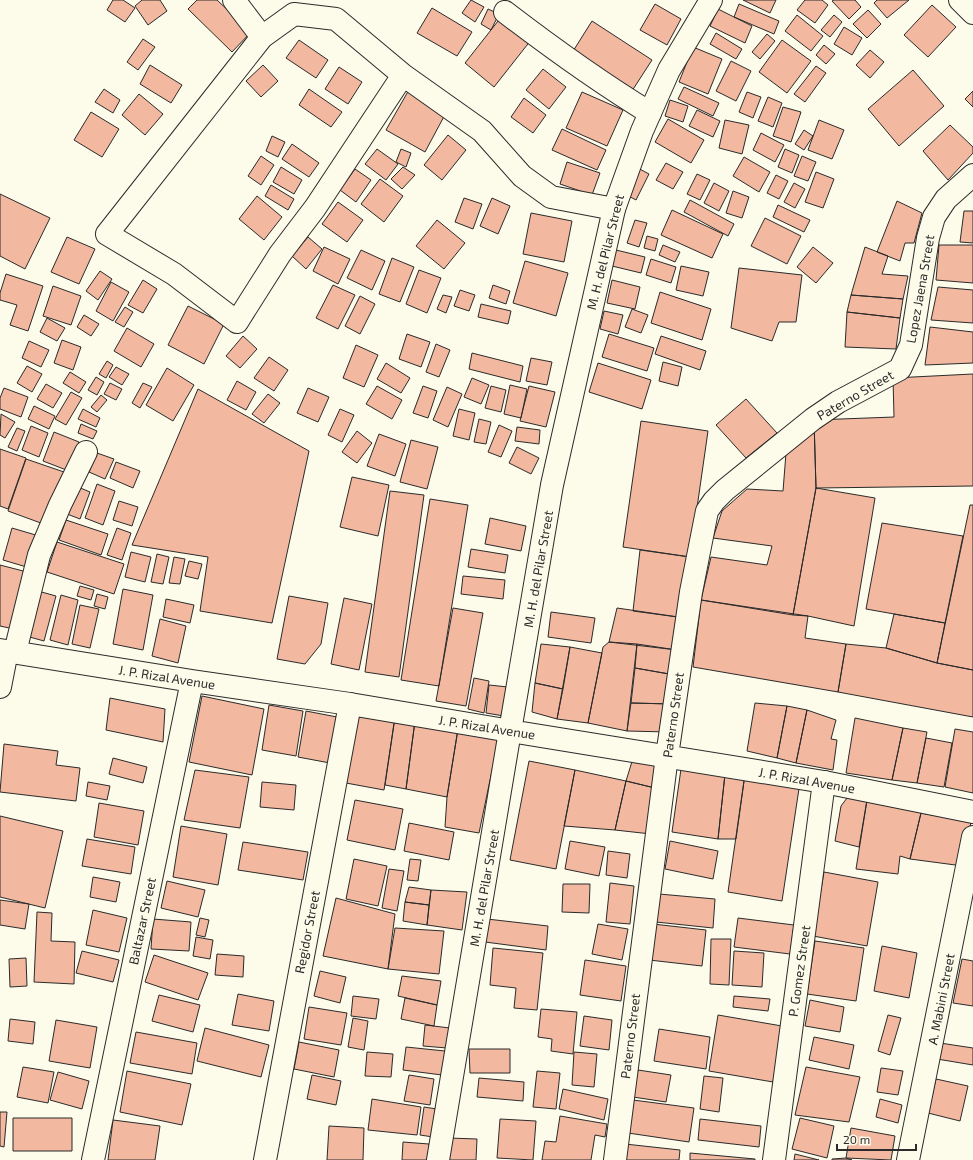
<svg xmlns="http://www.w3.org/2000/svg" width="973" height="1160" font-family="'Exo 2',sans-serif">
<rect width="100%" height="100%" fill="#fdfbea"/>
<path fill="#f2b8a0" stroke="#2b2b2b" d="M113 0H123L135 8 125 22 107 10Z
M142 0H160L167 11 148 25 135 6Z
M197 0H217L251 32 232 52 188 9Z
M471 0 484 7 475 22 462 13Z
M743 0H776L770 13Z
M805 0H822L828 5 815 23 797 10Z
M834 0H855L861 7 849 19 832 1Z
M877 0H909L887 18 874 3Z
M655 4 681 19 667 45 640 30Z
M739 4 779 21 774 34 734 17Z
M932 5 956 27 928 57 904 35Z
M432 8 472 32 457 56 417 33Z
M488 9 499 14 491 30 481 24Z
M718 9 752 26 745 43 710 26Z
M868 10 881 24 867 38 853 24Z
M797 15 823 36 811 51 785 31Z
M834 15 842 22 830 37 821 30Z
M502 16 531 40 494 87 465 63Z
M592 21 652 60 630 94 570 56Z
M844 27 862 38 852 55 834 44Z
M716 33 742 49 736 59 710 44Z
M767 34 775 41 760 59 752 52Z
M143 39 155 47 138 70 127 62Z
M299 40 328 60 316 78 286 58Z
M782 40 811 61 787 93 759 72Z
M824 45 835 54 826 64 816 55Z
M693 47 722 59 708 94 679 82Z
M870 50 884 62 870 78 856 65Z
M731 61 751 71 736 101 716 91Z
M150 65 182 85 171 103 140 84Z
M263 65 278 81 261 97 246 81Z
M816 66 826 73 805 102 794 94Z
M339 67 362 82 348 104 325 89Z
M543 69 566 87 549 109 526 90Z
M913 70 944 106 899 146 868 109Z
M684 87 719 103 713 116 678 99Z
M410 88 448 109 425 152 386 130Z
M104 89 120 100 113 113 95 102Z
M309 89 342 112 331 127 299 105Z
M973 91V107L965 99Z
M582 92 623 110 607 146 566 128Z
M747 92 761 97 753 118 739 112Z
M139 94 163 114 145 135 122 115Z
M768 97 782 103 773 127 758 121Z
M524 98 546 115 533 133 511 117Z
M670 100 688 106 683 122 665 116Z
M783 107 801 112 791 142 773 136Z
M697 110 720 121 713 137 689 126Z
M91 112 119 129 102 157 74 140Z
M668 119 704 140 691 163 655 142Z
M725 120 749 125 742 154 719 148Z
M819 120 844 130 832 159 808 150Z
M950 125 973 147V153L948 180 923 151Z
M562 129 606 150 597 170 552 150Z
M804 130 813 136 804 150 795 144Z
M761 133 784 145 775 162 753 150Z
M448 135 466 150 442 180 424 165Z
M272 136 285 142 278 157 266 151Z
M292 144 319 163 309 177 282 159Z
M377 149 398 164 386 180 365 164Z
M401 149 411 153 406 167 396 162Z
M785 149 799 155 792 173 778 167Z
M261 156 274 165 261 185 248 176Z
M802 156 816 162 808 181 794 176Z
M744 157 770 172 759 192 733 176Z
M567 162 600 173 592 195 560 184Z
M666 163 683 172 673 189 656 180Z
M281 167 302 180 294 194 273 182Z
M403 167 415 175 402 189 391 179Z
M636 167 649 174 636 200 623 193Z
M355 169 371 180 356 202 340 190Z
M816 172 834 179 823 208 805 202Z
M697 174 710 180 700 200 687 194Z
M776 175 788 181 779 199 767 193Z
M380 179 403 196 384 222 361 204Z
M714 183 729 191 719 211 704 203Z
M794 183 805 189 795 208 784 202Z
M271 185 294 199 288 210 265 196Z
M733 191 749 197 742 218 726 213Z
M0 194 50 218 25 269 0 256Z
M257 196 282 217 264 240 239 219Z
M464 198 482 204 473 229 455 222Z
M492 198 510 206 498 234 480 226Z
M690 200 734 224 728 236 684 212Z
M897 201 922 213 914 243H905L900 261 877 252Z
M338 202 363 220 347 242 322 224Z
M778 205 810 220 804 232 773 217Z
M672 210 723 234 712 258 661 235Z
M964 211H973V243L960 242Z
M531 213 572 221 564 262 523 254Z
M765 218 801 236 787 264 751 246Z
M437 220 465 243 444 269 416 246Z
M635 220 647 223 639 247 627 243Z
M647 236 658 239 655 251 644 248Z
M67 237 95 249 79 284 51 272Z
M308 237 322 249 306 269 292 256Z
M663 245 680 252 675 262 659 255Z
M939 245H973V283L936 280Z
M324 247 350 259 338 284 313 271Z
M813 247 833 263 816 283 797 267Z
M865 247 888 256 882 274 908 276 903 299 851 295Z
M361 250 385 261 372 290 347 278Z
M616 250 645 257 641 273 612 266Z
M392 258 414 267 400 302 379 294Z
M651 259 676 267 671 283 646 275Z
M525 261 568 273 556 316 513 303Z
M681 266 709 272 703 296 676 290Z
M739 268 802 275 796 322H779L772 341 731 328Z
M419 270 441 278 427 313 406 304Z
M100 271 112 279 98 300 86 291Z
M6 274 43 286 28 331 10 325 17 305 0 300V293Z
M143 280 157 289 143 313 128 305Z
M612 280 640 287 635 309 607 303Z
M111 282 129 292 113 321 96 311Z
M333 285 355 295 338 329 316 318Z
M493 285 510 291 506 304 489 298Z
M53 286 81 296 71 325 43 316Z
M938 287 973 290V323L931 320Z
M460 290 475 295 469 311 454 306Z
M660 292 711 309 702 340 651 323Z
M443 295 452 297 446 313 437 309Z
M851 295 903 299 900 318 847 312Z
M360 296 375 304 360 334 345 326Z
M481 304 511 311 508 324 478 317Z
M188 306 224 324 204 364 168 345Z
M125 307 133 312 124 327 115 322Z
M632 309 648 315 641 333 625 327Z
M604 311 623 315 618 334 600 329Z
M847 312 900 318 896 349 845 347Z
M84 315 99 324 91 336 77 327Z
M47 318 65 328 57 341 40 332Z
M930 327 973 332V363L925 365Z
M127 328 154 344 141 367 114 351Z
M407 334 430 342 421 367 399 359Z
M609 334 654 348 647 371 602 357Z
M243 336 257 349 240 368 226 356Z
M661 336 706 351 700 370 655 354Z
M62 340 81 347 73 370 54 363Z
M29 341 49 350 41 367 22 358Z
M436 344 450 350 439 377 426 372Z
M356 345 378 355 364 387 343 378Z
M472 353 523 366 520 382 469 369Z
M269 357 288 370 274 391 254 378Z
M531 358 552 362 547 385 526 381Z
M107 361 113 365 106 378 99 374Z
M663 362 682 367 678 386 659 381Z
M386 363 410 378 401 393 377 379Z
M598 363 651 380 642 409 589 392Z
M27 366 42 374 32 392 17 383Z
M116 367 129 374 122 385 109 377Z
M167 368 194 385 173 421 146 405Z
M70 372 86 382 79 393 63 383Z
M973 374V486L816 488 814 420 894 417 893 378Z
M96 377 104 382 97 395 88 390Z
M472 378 489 385 481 404 464 397Z
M237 381 256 392 246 410 227 400Z
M110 383 122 389 116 400 104 394Z
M143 383 152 387 140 408 132 403Z
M46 384 62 393 53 408 37 399Z
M510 385 527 389 521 418 504 414Z
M377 386 402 400 392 419 366 404Z
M423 386 437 391 428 418 413 413Z
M491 386 506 390 501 412 485 408Z
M529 386 555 392 546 427 520 421Z
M447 387 462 394 448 427 433 420Z
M4 388 28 397 21 417 0 409V398Z
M308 388 329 397 318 422 297 413Z
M198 389 309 451 272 623 200 611 208 557 132 545Z
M71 392 82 398 66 425 55 419Z
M268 394 280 403 264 423 252 414Z
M101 395 107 400 97 412 91 407Z
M746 399 777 433 746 458 716 425Z
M34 406 55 416 49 429 28 419Z
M83 409 100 418 96 427 78 419Z
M340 409 354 415 342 442 328 435Z
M459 409 475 413 469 440 453 436Z
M1 414 15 422 5 438 0 435Z
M479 419 491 422 486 444 474 442Z
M814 420 816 488 793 615 701 600 711 557 767 565 772 546 713 538 722 511 747 489 783 491 786 453Z
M641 421 708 431 690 557 623 547Z
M81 424 97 431 93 439 78 433Z
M499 425 512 431 501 457 488 452Z
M31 426 48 433 39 457 22 450Z
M517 427 540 430 539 444 515 441Z
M17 428 25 431 17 451 8 447Z
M357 431 372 443 357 463 342 452Z
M54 432 79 442 69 471 43 461Z
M379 434 406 444 395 476 367 466Z
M411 440 438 447 427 489 400 482Z
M517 447 539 458 531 474 509 463Z
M0 449 26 458 8 509 0 506Z
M97 453 114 459 105 479 89 472Z
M26 459 67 473 49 526 8 511Z
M116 462 140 471 133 488 110 478Z
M352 477 389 485 378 536 340 527Z
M97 484 115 491 103 525 85 518Z
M78 487 90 492 80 519 67 514Z
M816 488 875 498 854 626 808 616 793 615Z
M390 491 424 495 399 677 365 672Z
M430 499 468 505 439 686 401 680Z
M119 501 138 507 132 526 113 520Z
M970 505H973V670L937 663Z
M490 518 526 526 521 551 485 544Z
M66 520 108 534 101 555 59 540Z
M882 523 963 536 945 623 866 609Z
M12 528 39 536 30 568 3 560Z
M117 528 131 533 122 560 107 555Z
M57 542 124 564 114 594 47 572Z
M471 549 508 555 505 573 468 567Z
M640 550 690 557 685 618 633 611Z
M131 552 151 557 145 582 125 577Z
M157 554 169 557 163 584 151 582Z
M174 557 185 559 180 584 169 583Z
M189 561 202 564 198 579 185 576Z
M0 565 27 572 14 629 0 626Z
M463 576 505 580 503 599 461 594Z
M80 586 94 590 91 600 77 596Z
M123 589 153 595 143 650 113 644Z
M38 591 56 596 44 641 26 636Z
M97 594 108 597 105 609 94 606Z
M61 595 78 600 68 645 50 640Z
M289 596 328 603 321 644 305 664 277 659Z
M344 598 372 604 359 670 331 664Z
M166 599 194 605 190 623 163 617Z
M701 600 808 616 805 638 846 644 838 692 693 667Z
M80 605 99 609 90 648 72 644Z
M453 608 483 613 466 706 436 701Z
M617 608 685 618 677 650 609 642Z
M551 612 595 618 591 643 548 637Z
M894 614 945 623 937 663 886 648Z
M160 619 186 626 178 663 152 656Z
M609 642 637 644 627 731 588 723 603 647Z
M541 644 570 647 563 689 535 683Z
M637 644 677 650 675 675 635 668Z
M846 644 886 648 937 663 973 670V717L838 692Z
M570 647 602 653 588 723 557 719Z
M635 668 675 675 672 704 631 703Z
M474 678 489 681 484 713 468 709Z
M535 683 563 689 557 719 532 712Z
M489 685 508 687 504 716 486 713Z
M202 696 264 709 252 775 189 762Z
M110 698 165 709 163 742 106 730Z
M631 703 672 704 668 732 627 731Z
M755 703 787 706 777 758 747 751Z
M269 705 303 711 296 756 262 750Z
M787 706 807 710 796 763 777 758Z
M359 709 395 717 384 790 346 783Z
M807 710 836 720 831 739 837 740 833 770 796 763Z
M306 711 337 717 330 763 298 757Z
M395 717 415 721 406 789 385 785Z
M855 718 903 728 892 780 846 773Z
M415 721 458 729 447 797 406 789Z
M903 728 927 732 917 783 892 780Z
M458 729 499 737 479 833 445 827 447 797Z
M955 729 973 732V793L945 787Z
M926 738 952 743 944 787 917 783Z
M4 744 58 751 56 765 80 768 76 801 0 792Z
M634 755 662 760 655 788 626 781Z
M113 758 147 767 143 783 109 774Z
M529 761 575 770 556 869 510 860Z
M681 769 725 774 718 839 672 832Z
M195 770 249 777 240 828 184 820Z
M575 770 626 781 615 830 564 826Z
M725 774H745L736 839H718Z
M745 774 800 782 782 901 728 892Z
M626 781 655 788 651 834 615 830Z
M88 782 110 786 107 800 86 796Z
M262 782 296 785 294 810 260 807Z
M850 794H868L859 847 835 841 841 806Z
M868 794H879L921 813 910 859 900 856 898 874 856 869Z
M355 800 403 809 395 850 347 840Z
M99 803 144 811 138 845 94 837Z
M921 813 971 822 963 866 910 859Z
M0 816 63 831 45 908 0 897Z
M409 823 454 832 449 860 404 851Z
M181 826 227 834 218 885 173 877Z
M87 839 135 847 131 874 82 866Z
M570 841 605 847 599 876 565 869Z
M670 841 718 851 713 879 665 869Z
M243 842 308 852 303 880 238 870Z
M608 851 630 854 627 878 606 875Z
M354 859 387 866 378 906 346 899Z
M410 859 421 860 418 881 407 880Z
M389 869 404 871 397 911 382 908Z
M824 872 878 882 867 946 813 936Z
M93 877 120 882 116 902 90 897Z
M167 881 205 890 198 917 161 908Z
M610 883 634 886 630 924 606 922Z
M563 884H590L589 913 562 912Z
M409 887 431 890 429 905 405 902Z
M431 890 467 892 462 930 427 925Z
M659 894 715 899 713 928 656 922Z
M336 898 395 914 388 969 323 956Z
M0 900 29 904 25 929 0 925Z
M405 902 429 905 427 925 403 921Z
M93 910 127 918 119 952 86 945Z
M37 912 52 913 51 941 75 942 74 984 34 982Z
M200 918 209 920 205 937 196 935Z
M738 918 794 925 790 954 734 947Z
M153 919 191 922 189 951 151 949Z
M487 919 548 926 546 950 485 942Z
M598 924 628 929 622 960 592 954Z
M653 924 706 930 702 966 649 960Z
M395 928 444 931 439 974 388 969Z
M196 937 213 940 210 959 193 956Z
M711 939H731L729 985 710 984Z
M815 941 864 948 856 1001 807 994Z
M882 946 917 953 909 998 874 991Z
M493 948 543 953 537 1010 514 1008 516 988 490 985Z
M82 951 119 960 113 982 76 973Z
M734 951 764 953 762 987 732 985Z
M217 954 244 956 243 977 215 975Z
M154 955 208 973 198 1000 145 982Z
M26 958 27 986 10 987 9 959Z
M962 959 973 961V1006L953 1003Z
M585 960 626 966 621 1001 580 995Z
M320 971 346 977 340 1003 314 996Z
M402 976 441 981 437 1005 398 996Z
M238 994 274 1001 269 1031 232 1025Z
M159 995 200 1005 193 1032 152 1021Z
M353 996 379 999 376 1019 351 1016Z
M734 996 770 999 768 1011 733 1007Z
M405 998 437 1005 434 1026 401 1019Z
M810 1000 844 1007 840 1032 805 1026Z
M309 1007 347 1013 341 1045 304 1039Z
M541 1009 577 1012 573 1054 551 1051 552 1039 538 1037Z
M718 1015 782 1026 773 1082 709 1071Z
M888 1015 901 1018 890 1055 878 1051Z
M584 1016 612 1020 609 1050 580 1046Z
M353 1018 368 1021 364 1050 348 1047Z
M10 1019 35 1022 33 1044 8 1041Z
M56 1020 97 1027 90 1068 49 1061Z
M425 1025 450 1028 447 1048 423 1046Z
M205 1028 269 1045 261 1077 197 1061Z
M659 1029 710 1037 706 1069 654 1061Z
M136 1032 197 1043 192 1074 130 1063Z
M814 1037 854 1045 849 1069 809 1060Z
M299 1042 339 1050 334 1077 294 1069Z
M940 1043 973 1048V1065L937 1059Z
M406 1047 445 1051 442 1075 403 1070Z
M469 1049H510V1073H470Z
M367 1052 393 1054 391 1077 365 1076Z
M574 1052 597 1054 594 1087 572 1085Z
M23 1067 54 1072 48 1103 17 1097Z
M806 1067 860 1077 849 1122 795 1115Z
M881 1068 903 1071 898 1095 877 1092Z
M638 1070 671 1075 666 1102 633 1097Z
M127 1071 191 1084 182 1125 120 1112Z
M537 1071 560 1073 556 1109 533 1107Z
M58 1072 89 1081 82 1109 50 1100Z
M312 1075 341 1081 336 1105 307 1099Z
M409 1075 434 1079 430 1105 404 1101Z
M704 1076 723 1078 719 1112 700 1109Z
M479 1078 524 1082 523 1101 477 1097Z
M936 1079 968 1086 960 1121 928 1113Z
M563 1089 608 1099 604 1120 559 1109Z
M372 1099 421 1107 417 1135 368 1130Z
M880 1099 902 1105 898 1123 876 1117Z
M633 1100 694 1108 689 1142 628 1133Z
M424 1107 437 1109 433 1137 420 1135Z
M0 1112H7L4 1147 0 1146Z
M560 1116 607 1124 605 1137 595 1135 591 1160H542L545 1141 556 1142Z
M13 1118H72V1151H13Z
M800 1118 834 1126 827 1158 792 1149Z
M500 1119 536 1121 533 1160 497 1158Z
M700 1119 761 1126 759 1147 698 1140Z
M113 1120 160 1126 155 1160H108Z
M329 1126 364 1128 363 1160H327Z
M851 1128 895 1136 891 1160 846 1158Z
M449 1138 477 1139 476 1160H449Z
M403 1142 429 1144V1160H402Z
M625 1144 680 1150 679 1160H623Z
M690 1153 755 1159V1160H690Z
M795 1154 819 1160H794Z
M846 1158 852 1160H832V1159Z"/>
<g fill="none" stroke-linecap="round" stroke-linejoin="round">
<defs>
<path id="minor" d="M234 0 262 37
M505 12C552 48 599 82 650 113
M403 75 315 208 280 254 237 322 174 274 107 234 262 37 294 14 336 19 403 75 482 131 522 176 551 197 614 209
M15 652 39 555 60 505 86 452
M0 687 7 651
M265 1160 350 704
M615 1160 667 756
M774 1160 824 782
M908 1160 973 837"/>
<path id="tertiary" d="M711 0 669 70 642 131 614 209 552 485 510 731 824 782 973 812
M960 0 973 13
M667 756 691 592 707 511 714 501 725 490 813 419 838 402 900 369 911 345 928 238 934 217 946 199 973 175"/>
<path id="secondary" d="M0 650 192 681 350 704 510 731 438 1160
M93 1160 192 681"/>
</defs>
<use href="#minor" stroke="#2b2b2b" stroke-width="24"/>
<use href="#tertiary" stroke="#2b2b2b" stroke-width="24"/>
<use href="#secondary" stroke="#2b2b2b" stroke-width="24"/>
<use href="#minor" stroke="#fdfbea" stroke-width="22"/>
<use href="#tertiary" stroke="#fdfbea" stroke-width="22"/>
<use href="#secondary" stroke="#fdfbea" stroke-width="22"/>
</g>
<g text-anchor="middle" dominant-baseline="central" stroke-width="3" stroke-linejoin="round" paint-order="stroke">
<g font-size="13" fill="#2b2b2b" stroke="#fdfbea">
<text transform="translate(605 252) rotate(-76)">M. H. del Pilar Street</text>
<text transform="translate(920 289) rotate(-80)">Lopez Jaena Street</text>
<text transform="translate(855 395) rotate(-30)">Paterno Street</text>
<text transform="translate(538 569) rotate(-80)">M. H. del Pilar Street</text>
<text transform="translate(167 677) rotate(9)">J. P. Rizal Avenue</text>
<text transform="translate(673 715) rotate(-82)">Paterno Street</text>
<text transform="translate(487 727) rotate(9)">J. P. Rizal Avenue</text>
<text transform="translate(807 780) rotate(10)">J. P. Rizal Avenue</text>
<text transform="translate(484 888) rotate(-80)">M. H. del Pilar Street</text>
<text transform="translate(142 921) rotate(-78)">Baltazar Street</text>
<text transform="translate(307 932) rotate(-79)">Regidor Street</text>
<text transform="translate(799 971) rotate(-82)">P. Gomez Street</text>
<text transform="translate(941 999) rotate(-79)">A. Mabini Street</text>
<text transform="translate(630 1036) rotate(-83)">Paterno Street</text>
</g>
</g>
<path d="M837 1144v6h79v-6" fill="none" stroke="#2b2b2b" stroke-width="2"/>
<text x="843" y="1144" font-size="12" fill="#2b2b2b" stroke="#fdfbea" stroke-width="3" paint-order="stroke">20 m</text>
</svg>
